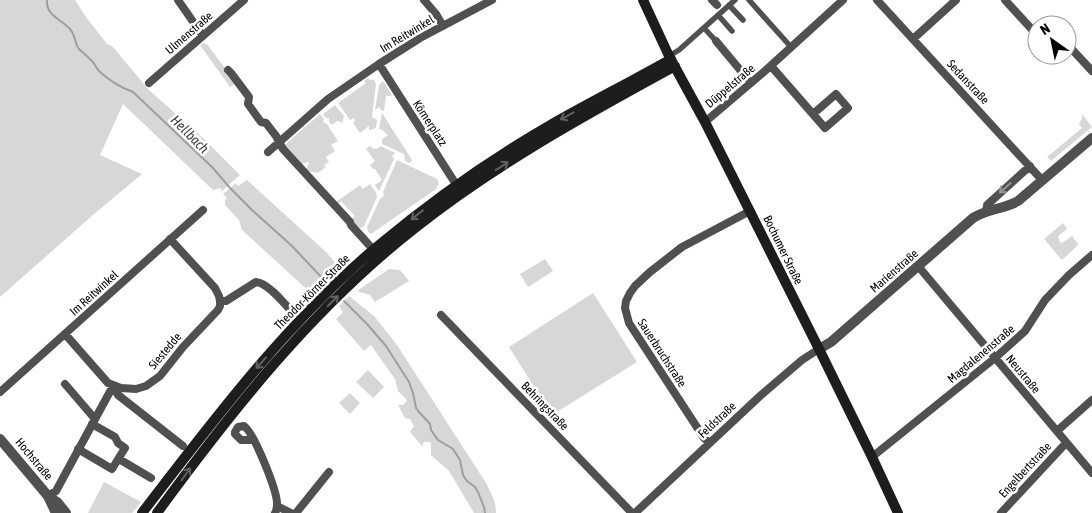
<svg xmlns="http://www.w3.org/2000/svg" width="1092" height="513" font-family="'Asap Condensed',sans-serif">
<rect width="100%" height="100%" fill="#fff"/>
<path fill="#d7d7d7" d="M0 0H75L86 17 107 44 112 46 149 90 204 139 240 175 222 191 220 188 213 190 123 104 100 155 142 174 94 214 0 297Z
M203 43 207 44 236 83 230 87 200 45Z
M367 79 374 80 376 84 372 117 377 120 376 128 369 130V126L360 133 353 123 355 121 354 118 350 120 338 103 366 83 364 81Z
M383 81 392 95 390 96H386L384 111 381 110 379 107 375 110 379 85Z
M335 105 344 116 342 123 339 121H337L332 125 329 122V118H326L323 114Z
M382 113 412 160 410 163 405 161 404 154 382 144V139L388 135 381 129H379Z
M320 114 324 119 323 122 327 124 338 141 331 145 335 151 326 157 329 162 324 165 326 167 318 173 308 171 306 169 309 164 308 162 302 164 286 147V144Z
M1082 114 1092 127 1051 161 1047 157 1082 128 1079 124 1082 119Z
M370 146C373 150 378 149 381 146L395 153 392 156 394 159 379 191 375 185 382 180 375 169H373L370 165 375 161 366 149Z
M397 160 437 179 439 183 436 189 371 234 368 232 367 227 380 199 384 196 383 192Z
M247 180 326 252 339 267 330 275 332 277 321 288 319 287 312 294 242 230 239 220 225 205V200L227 198 223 194 236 183 238 186Z
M370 184 376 193 377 197 364 226 360 228 355 224 352 219 355 216 341 201 338 204 336 202 360 185 363 189Z
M1063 223 1067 229 1058 236 1060 242 1062 243 1072 236 1078 244 1077 246 1062 260 1044 239Z
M545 259 553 271 528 287 520 274Z
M389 269 400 270 409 281 375 302 370 295 357 291Z
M593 293 637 362 552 415 509 347Z
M349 296 374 316 397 345 486 483C491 493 496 501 496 513H474L449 471 431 455V443L429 442H424L423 443V447L410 432 414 426 410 419 405 418 398 405H403L407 401 406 399 398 391 395 379 371 345 364 351 336 319 343 312 339 306Z
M368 370 384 387 373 398 356 382Z
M350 393 360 403 350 414 339 403Z
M104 482 141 502 132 513H88Z"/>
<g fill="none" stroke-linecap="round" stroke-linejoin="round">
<path stroke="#9e9e9e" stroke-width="2" d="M47 0C46 16 61 19 70 29 76 36 75 45 79 49 83 53 87 56 91 60 95 63 96 69 100 72 109 80 122 88 133 92L213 168 230 188 252 210 291 245 326 282
M344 301 367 324 386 346 409 382 413 393 416 408 419 412 430 424 431 430 438 440 453 449 460 460 463 475 467 481 475 487 478 492 484 507 485 513"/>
<path stroke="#505050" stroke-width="5.5" d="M749 0 791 47
M729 5 743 20
M718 15 732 31
M704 28 716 41
M669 56 679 50 735 0"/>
<path stroke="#505050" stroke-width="8" d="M178 0 203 36
M424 0 436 14 443 26
M712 0 717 5
M877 0 1042 180
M1005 0 1037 35
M913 39 956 0
M716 41 751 83
M1067 44 1092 71
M379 64 459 189
M771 66 825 128 848 108 836 94 813 114
M228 70 231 73 249 97 248 104 261 122 266 123 276 136 283 149 350 222 351 225 370 246
M149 83 244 0
M705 122 766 70 843 0
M268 152 328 99 379 64 420 38 492 0
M986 212 987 205 1030 166
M170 239 215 288 219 296 220 301
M918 266 1092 473
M441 315 632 513
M65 334 108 383 121 388 136 389 146 386 160 376 183 347 218 310 220 306V301H226L256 282C268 283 284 303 292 312
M65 384 95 419
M113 386 118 395 183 446
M0 392 203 210
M1057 431 1092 400
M253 440H241L235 434V432L238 427 244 426C254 433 278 492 277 505 277 507 276 512 275 513
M709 443 704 438 629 323 625 308 626 301 630 293 635 286 650 272 682 247 750 211
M78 449 112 469 125 448 118 443 115 437 92 424
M872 457 995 358 1025 331 1045 300 1069 275 1092 255
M119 459 151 478
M48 496 56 491 113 386
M277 506 291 513
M296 513 329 472
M635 513 760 396 802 360 819 349
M1001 513 1066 443"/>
<path stroke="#505050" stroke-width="10" d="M819 349 831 342 973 218C987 209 1004 209 1018 201L1092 138
M0 439 48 496 56 513
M49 497 57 502 66 513"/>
<path stroke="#1d1d1d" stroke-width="10" d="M643 0 669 56 705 122 819 349 872 457 898 513
M142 513C215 418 287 322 379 245 433 200 491 159 552 124 591 102 632 81 671 59
M157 513C233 409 313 308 415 228 496 164 585 115 675 66"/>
</g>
<defs><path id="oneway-shaft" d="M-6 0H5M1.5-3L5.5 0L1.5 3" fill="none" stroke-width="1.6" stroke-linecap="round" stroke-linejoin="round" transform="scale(1.25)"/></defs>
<g stroke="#616161">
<use href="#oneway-shaft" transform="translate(567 116) rotate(151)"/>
<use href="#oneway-shaft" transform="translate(502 166) rotate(-33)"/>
<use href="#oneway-shaft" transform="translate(417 215) rotate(142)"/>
<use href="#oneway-shaft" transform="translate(333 301) rotate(-45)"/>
<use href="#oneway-shaft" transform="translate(261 363) rotate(132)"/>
<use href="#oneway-shaft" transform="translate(186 474) rotate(-54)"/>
</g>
<use stroke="#969696" href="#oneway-shaft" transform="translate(1005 188) rotate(138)"/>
<g text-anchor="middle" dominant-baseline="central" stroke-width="5" stroke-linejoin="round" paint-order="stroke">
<g font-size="12" fill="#000" stroke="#fff">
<text transform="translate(189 33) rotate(-41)">Ulmenstraße</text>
<text transform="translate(407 34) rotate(-31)">Im Reitwinkel</text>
<text transform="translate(968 82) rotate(47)">Sedanstraße</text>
<text transform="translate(730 86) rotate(-40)">Düppelstraße</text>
<text transform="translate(430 123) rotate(57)">Körnerplatz</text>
<text transform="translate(783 250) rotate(64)">Bochumer Straße</text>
<text transform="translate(894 271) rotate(-41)">Marienstraße</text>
<text transform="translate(312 292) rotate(-45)">Theodor-Körner-Straße</text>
<text transform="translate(94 293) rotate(-42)">Im Reitwinkel</text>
<text transform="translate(165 351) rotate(-50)">Siestedde</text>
<text transform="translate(662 353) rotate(57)">Sauerbruchstraße</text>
<text transform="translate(981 354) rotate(-40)">Magdalenenstraße</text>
<text transform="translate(1023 374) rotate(50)">Neustraße</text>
<text transform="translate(545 406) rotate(46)">Behringstraße</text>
<text transform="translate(717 420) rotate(-43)">Feldstraße</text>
<text transform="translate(34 459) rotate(50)">Hochstraße</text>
<text transform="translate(1025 470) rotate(-47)">Engelbertstraße</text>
</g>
<g font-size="14" font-style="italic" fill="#3f3f3f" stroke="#fff">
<text transform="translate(190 134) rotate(45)">Hellbach</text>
</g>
</g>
<g transform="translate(1052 40) rotate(327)"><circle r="24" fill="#ffffff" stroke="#999999"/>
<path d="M0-4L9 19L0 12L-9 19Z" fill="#000000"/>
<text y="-8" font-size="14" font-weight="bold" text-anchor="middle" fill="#000000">N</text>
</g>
</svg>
